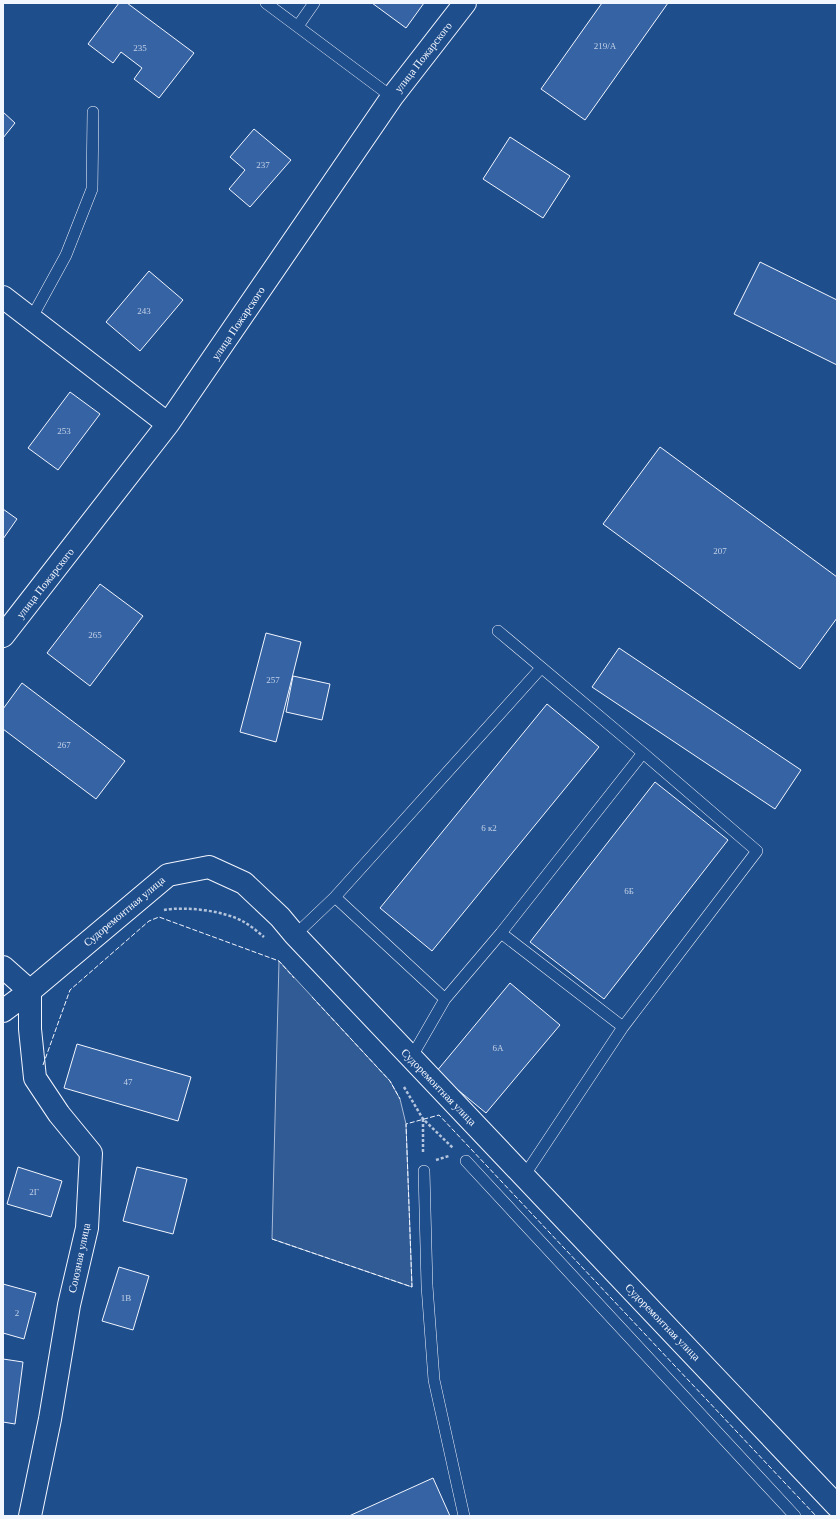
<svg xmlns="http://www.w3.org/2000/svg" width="840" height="1519" font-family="Georgia,serif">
<rect width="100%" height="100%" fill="#1f4e8c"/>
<path fill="#305b95" stroke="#a8bbd7" d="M279 961 390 1081 400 1099 406 1124 412 1287 272 1239Z"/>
<path fill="#3563a3" stroke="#f2f6ff" d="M119 3H127L194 53 159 98 134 79 142 68 121 52 113 63 88 44Z
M372 3H424L406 28Z
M602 3H668L585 120 541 89Z
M3 112 15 123 3 138Z
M254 129 291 160 250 207 229 189 245 170 230 157Z
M510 137 570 176 543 218 483 179Z
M760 262 837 300V365L734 314Z
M149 271 183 300 140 351 106 322Z
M70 392 100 414 58 470 28 448Z
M660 447 837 577V618L800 669 603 524Z
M3 509 17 519 3 539Z
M100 584 143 616 90 686 47 653Z
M266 633 301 642 276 742 240 732Z
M619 648 801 770 775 809 592 687Z
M293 676 330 684 322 720 286 712Z
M22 683 125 761 96 799 3 729V709Z
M547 704 599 747 432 951 380 908Z
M655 782 728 840 604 999 530 942Z
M510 983 560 1025 486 1113 436 1072Z
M77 1044 191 1077 178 1121 64 1088Z
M18 1167 62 1181 51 1217 7 1204Z
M137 1167 187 1179 173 1234 123 1221Z
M119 1267 149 1276 133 1330 102 1321Z
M3 1284 36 1293 24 1339 3 1333Z
M3 1359 23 1362 15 1424 3 1422Z
M433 1478 450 1516H349Z"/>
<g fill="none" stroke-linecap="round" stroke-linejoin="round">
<defs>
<path id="service" d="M266 3 392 97
M298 26 314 3
M31 319 66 255 92 189 93 112
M498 631 643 753 757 851 623 1027 524 1176
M335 897 445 999
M501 933 623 1027
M295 935 335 897 541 668
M411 1058 445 999 501 933 643 753
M466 1161 795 1516
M424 1171 427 1286 434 1380 464 1516"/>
<path id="minor" d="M3 297 168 424
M3 636 168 424 392 97 465 3
M3 967 30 991V1029L35 1078 59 1114 91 1153 87 1228 69 1305 50 1419 30 1516
M3 1011 30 991 168 875 209 867 244 883 280 917 295 935 837 1506"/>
</defs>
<use href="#service" stroke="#f2f6ff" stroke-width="12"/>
<use href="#minor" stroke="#f2f6ff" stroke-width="24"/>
<path stroke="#b3c4dc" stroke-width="2.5" stroke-dasharray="3 2" stroke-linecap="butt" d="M164 910C186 906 226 911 244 922 251 926 258 932 264 937
M404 1087 423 1119 453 1148
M423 1119V1154
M436 1160 449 1156"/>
<use href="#service" stroke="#1f4e8c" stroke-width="11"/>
<use href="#minor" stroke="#1f4e8c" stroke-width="22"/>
<path stroke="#f2f6ff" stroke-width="1" stroke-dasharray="5 2" stroke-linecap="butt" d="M312 997 390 1081 400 1099
M43 1065 70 990 149 921 159 917 279 961 294 978
M272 1239 412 1287 406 1124 439 1115 816 1516"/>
</g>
<g text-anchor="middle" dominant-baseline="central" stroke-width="3" stroke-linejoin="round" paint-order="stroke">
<g font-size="9" fill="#c3d1e8">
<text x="605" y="46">219/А</text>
<text x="140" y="48">235</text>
<text x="263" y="165">237</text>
<text x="144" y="311">243</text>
<text x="64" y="431">253</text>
<text x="720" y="551">207</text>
<text x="95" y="635">265</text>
<text x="273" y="680">257</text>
<text x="64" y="745">267</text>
<text x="489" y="828">6 к2</text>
<text x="629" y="891">6Б</text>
<text x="498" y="1048">6А</text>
<text x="128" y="1082">47</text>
<text x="34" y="1192">2Г</text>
<text x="126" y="1298">1В</text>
<text x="17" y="1313">2</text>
</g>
<g font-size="11" fill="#f2f6ff" stroke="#1f4e8c">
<text transform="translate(423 57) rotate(-52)">улица Пожарского</text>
<text transform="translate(238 323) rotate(-56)">улица Пожарского</text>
<text transform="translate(45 583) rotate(-52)">улица Пожарского</text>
<text transform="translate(124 911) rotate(-40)">Судоремонтная улица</text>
<text transform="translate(439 1087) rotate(46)">Судоремонтная улица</text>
<text transform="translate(79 1258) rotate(-78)">Союзная улица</text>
<text transform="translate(663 1322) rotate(46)">Судоремонтная улица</text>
</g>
</g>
<rect width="840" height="1519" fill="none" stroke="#f2f6ff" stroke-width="8"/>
</svg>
